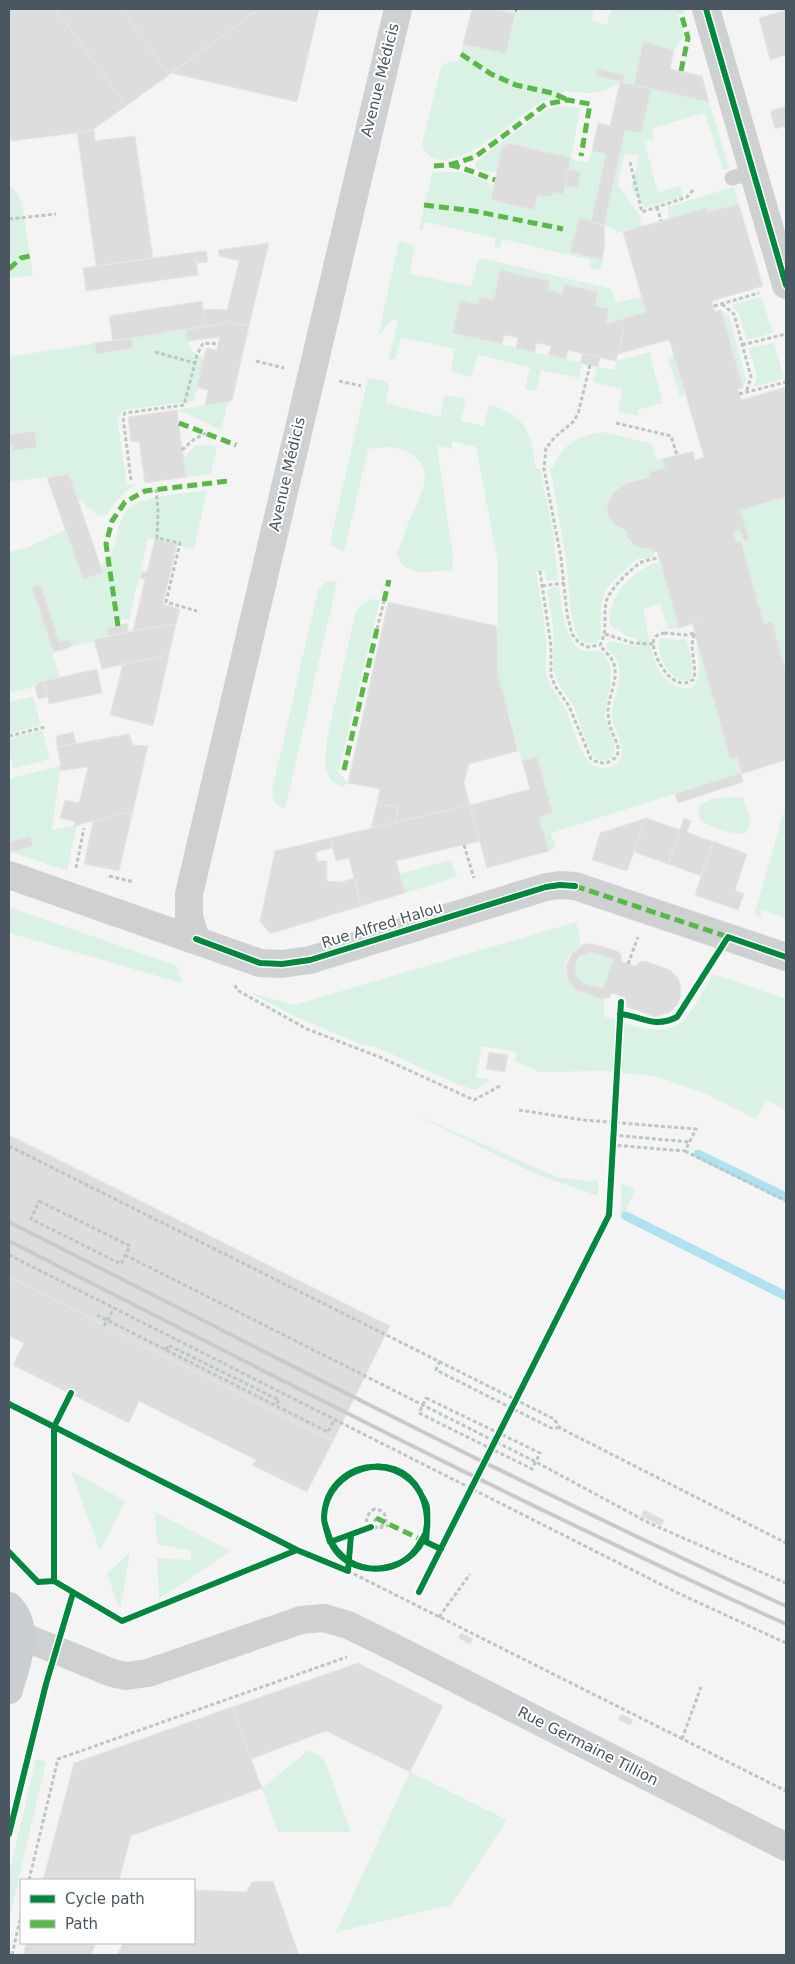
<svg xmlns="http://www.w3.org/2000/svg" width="795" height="1964" font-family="'DejaVu Sans',sans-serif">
<rect width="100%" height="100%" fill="#f4f4f4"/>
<path fill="#d9f2e3" d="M492 9H594L592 21 607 25 611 9H664L684 13 678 15 684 36 674 50 643 42 634 85 623 82 625 75 598 69 597 76 620 82C606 92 594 94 576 92 573 92 568 90 565 91 562 92 559 96 555 98 551 100 545 100 541 102 520 113 439 194 422 144L441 67 446 63 459 61 463 44 506 54 515 15Z
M651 89 709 102 729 168 723 170 705 113 652 128 654 139 644 142 658 192 680 186 683 196 645 208 631 188 639 156 625 153 617 184 640 216 642 226 616 233 615 230 604 225 625 130 641 133Z
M561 106 580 108 571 159 588 163 592 151 606 154 591 222 579 219 570 252 603 260 600 270 590 268 591 260 502 239 500 248 494 247 496 238 425 222 423 230 419 229 432 173C459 170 471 173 494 186L491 200 534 210 538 195 552 197 553 192 563 195 565 186 577 188 581 173 569 169 571 158 509 143 502 147 497 172 478 170 474 163 547 109Z
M9 185 17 193 22 203 33 275 9 278Z
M734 187 739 204 707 212 670 219 667 207Z
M399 241 415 246 409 273 471 287 477 263 480 259H485L608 288 612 290 616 303 642 297 646 312 606 324 609 310 595 306 598 292 565 285 562 294 548 290 550 281 500 270 494 300 480 297 478 304 460 300 453 333 582 363 579 378 541 370 536 391 525 389 530 367 478 355 471 377 451 372 455 349 401 337 396 358 389 360 398 319 391 321 378 336Z
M761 297 773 333 747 340 739 313 731 305Z
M721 310 729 316 746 379 743 388Z
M185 330C188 344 190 353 204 358L194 401 125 410 117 418 127 485 137 484C123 492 115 501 106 515L99 516 78 499 69 474 9 482V446H12L13 451 37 447 35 431 9 435V357L95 343 97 353 133 348 131 338Z
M774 343 784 378 753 387 757 377 749 348Z
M649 352 663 403 637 410 639 416 618 412 622 389 593 382 597 367 614 370 616 361Z
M674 356 686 395 680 397 668 358Z
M368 378 387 382 389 386 386 403 440 417 445 395 466 399 461 421 484 426 489 405C526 414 532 434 536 469H540L552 526 558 580 546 581 545 570 536 572C540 595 545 619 546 643 547 654 544 666 547 677 550 689 559 696 564 706 574 723 579 767 602 768 606 768 612 767 616 764 630 752 614 731 612 718 611 701 623 681 619 666 617 659 610 652 606 647L609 641 639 647 638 640 625 635 610 625C608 594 632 570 660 562L679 628 668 629 660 604 643 609C650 637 652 692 692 688 703 675 699 662 696 647L698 646 730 759 737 757 742 774 739 773 551 833 555 848 549 851 539 817 553 812 537 758 522 761 498 674V562L476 447 451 441 453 449 437 446 453 557 452 571 417 572 402 565 397 554C401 543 405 532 409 521 419 499 439 469 409 453 396 445 383 447 368 449L344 552 331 545V538Z
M232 401 227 405 221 430C206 423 192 415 177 410Z
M602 432 651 443 656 460 662 459 665 468 649 472 650 477C637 479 623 482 613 492 609 495 608 500 608 506 606 520 614 527 627 531V537L636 547 653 549 654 557 637 559 611 583 605 592 601 605V637L596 643 589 644 580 640 576 632 571 614 566 558 550 468 553 467C561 445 580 435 602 432Z
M206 445 217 446 211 474 186 477 184 458 195 446Z
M207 490 194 549 148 538 129 620 122 618C119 638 89 642 72 646L70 639 59 642 41 585 32 587 60 677 39 682 35 687 9 693V552L26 548 65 530 83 579 102 573 100 565C121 554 113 521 130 507 145 496 188 493 207 490Z
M786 497V673L779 650 764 624 741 541 736 542 733 532 740 529 744 541 748 540 740 510Z
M331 581 337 582 285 809C275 805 273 801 272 791L318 590 325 583Z
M559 587C562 609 565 662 600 650 603 654 607 659 609 663 615 676 605 701 605 716 606 728 623 750 610 759 603 763 598 760 592 756L574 707 557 681 554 672 553 626 547 589Z
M371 599 380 600 340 764 338 772 348 783 343 787 332 782 325 767 327 739 355 615 359 607Z
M666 638 677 640 686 639C690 652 695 666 690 680 672 685 654 654 660 639Z
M33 696 41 725 9 733V702Z
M42 730 50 759 13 769 9 753V739Z
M59 766 60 771 52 830 77 825 67 871 11 852 33 846 30 836 9 842V779Z
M743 797 751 823 745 833C732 836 712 827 700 820L698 807C708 796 729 798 743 797Z
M786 805V918L762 910 760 917 754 915Z
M451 860 457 877 405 893 400 874Z
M9 907 177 966 182 983 9 933Z
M576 922 581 946C546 964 574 997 604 999V1017C614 1017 623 1023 633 1026 685 1040 690 1012 713 974L786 999V1110L766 1100 756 1119 704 1093 655 1076 602 1071 539 1072 515 1061 517 1052 482 1046 476 1077 491 1080 476 1090 456 1084 379 1048 360 1044 294 1016 249 992 294 1005Z
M592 952 613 959 603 989C597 988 589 986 583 983 565 973 577 956 592 952Z
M410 1112 559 1178 589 1181 598 1180V1196L535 1174Z
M622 1184 635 1190 625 1213 786 1293V1300L620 1217Z
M71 1471 125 1501 100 1551Z
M155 1512 231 1551 159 1599 157 1558 191 1560V1551L157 1544Z
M130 1552 120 1610 107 1574Z
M309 1750 324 1759 351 1832H278L262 1788Z
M36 1759 46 1762 9 1920V1873Z
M410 1772 507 1820 451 1905 336 1932Z"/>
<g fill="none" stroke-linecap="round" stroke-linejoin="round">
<path stroke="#aee2f0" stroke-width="9" d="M698 1154 786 1197
M626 1216 786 1296"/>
</g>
<path fill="#ddddde" stroke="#e5e6e7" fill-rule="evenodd" d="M9 9H56L126 106 91 131 12 141 9 136Z
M56 9H122L169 75 126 106Z
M122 9H259L169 75Z
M259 9H319L297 102 171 73Z
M472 9H492L515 14 506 54 463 44Z
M664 9H682L684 13Z
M786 10V55L770 60 759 18Z
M643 42 674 50 670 69 702 76 709 102 634 85Z
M598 69 625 75 623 82 596 76Z
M620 82 651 89 641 133 625 130 604 225 591 222 606 154 592 151 598 123 610 126Z
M786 106V126L775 129 770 111Z
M94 130 95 141 135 136 153 258 96 266 77 132Z
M509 143 571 158 563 195 553 192 552 197 538 195 534 210 491 200 502 147Z
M569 169 581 172 577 188 565 186Z
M739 204 763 286 712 301 715 312 721 310 743 388 738 389 741 400 786 387V497L740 510 749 540 744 541 740 529 733 532 736 542 741 541 764 624 772 621 786 673V760L742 774 737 757 730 759 721 726 692 624 699 622 679 628 657 551 653 552V549L636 547 627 537V531L614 525 607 513 608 502 613 492 627 483 650 477 649 472 665 468 662 459 693 451 695 460 704 457 670 342 668 340 618 354 624 328 616 361 584 354 600 357 598 367 580 363 583 354 568 350 566 359 548 355 551 346 536 343 535 352 516 348 518 338 504 335 502 344 452 333 460 300 478 304 480 297 494 300 500 270 550 281 548 290 562 294 565 284 598 292 595 306 609 309 606 324 646 312 623 232 706 208 707 212Z
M579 218 604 225 605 244 602 260 570 252Z
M269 243 249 326 224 321 223 324 206 326 203 309 227 310 239 261 219 256 218 250Z
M206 251 208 262 197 263 195 252Z
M195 252 198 275 86 291 83 268Z
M202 301 206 326 113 341 109 316Z
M224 321 249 326 232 401 205 405 208 390 197 387 206 348 217 350 220 337 187 341 185 330 223 324Z
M131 338 133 348 96 354 95 343Z
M177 410 186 477 145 483 139 441 131 442 128 417Z
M35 431 37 447 13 451 12 446H9V435Z
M69 474 103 573 83 579 47 478Z
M155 539 177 544 163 604 180 609 176 624 133 631 145 579 140 578 142 571 147 572Z
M41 585 59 642 63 650 53 652 32 587Z
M388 602 497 626 498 674 518 751 469 764 464 783 470 805 396 822 398 808 377 803 380 789 348 783Z
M127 623 128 632 108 636 106 629Z
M176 624 169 655 102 669 94 640 128 632Z
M70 639 72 646 63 650 59 642Z
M169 655 153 726 110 715 123 664Z
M97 669 102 693 49 704 44 681Z
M44 681 47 697 38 699 35 687 39 682Z
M73 732 76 743 57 747 56 736Z
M129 734 133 745 148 746 133 811 74 826 75 822 60 818 65 800 79 803 88 767 60 771 59 766 61 765 57 747Z
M537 757 553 813 539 817 549 851 487 868 470 805 530 789 522 761Z
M740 773 743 782 678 803 675 794Z
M377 803 398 808 396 822 371 828Z
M470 805 480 841 396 861 405 893 361 906 349 858 336 861 330 838Z
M133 811 119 871 84 864 93 821Z
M646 818 627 871 592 860 600 833Z
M646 818 680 830 668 864 634 852Z
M684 818 691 821 687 832 713 842 701 876 668 864Z
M30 836 33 846 11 852 9 851V842Z
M330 838 332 848 316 852 317 861H327V881L341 882 355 878 361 906 270 934 260 921 275 851Z
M713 841 747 854 735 890 744 894 738 910 695 895Z
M584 944H594L617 951 621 954 622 962 635 966 641 961H645L670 970 678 978 681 987 680 999 677 1005 670 1012 655 1017 627 1007 625 997 618 995 612 993 609 998 601 999 576 990 568 980 566 966 572 953ZM592 952 613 959 603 989 583 983 577 978 575 971 576 963 579 957Z
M489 1052 508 1055 505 1072 486 1069Z
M9 1135 390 1326 333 1441 9 1277Z
M9 1277 333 1441 307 1492 252 1465 256 1460 139 1401 129 1423 13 1365 24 1343 9 1336Z
M644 1510 664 1520 661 1526 641 1516Z
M461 1633 473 1639 470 1644 458 1638Z
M358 1663 443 1706 410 1772 326 1731 251 1759 232 1707Z
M232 1707 262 1788 131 1836 119 1880H43L74 1763Z
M621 1714 633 1720 630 1725 618 1719Z
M273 1881 299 1955H117L123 1943H194V1890L246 1892 252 1882Z
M26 1943H96L91 1955H23Z"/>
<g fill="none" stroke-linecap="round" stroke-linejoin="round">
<path stroke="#bcc7c4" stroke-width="3" stroke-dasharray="4 2.5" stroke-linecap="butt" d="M630 162 642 212 687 197 693 190
M657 207 661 221
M9 219 56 214
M722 304 734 314 751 377 746 393
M714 306 759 293
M742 345 786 334
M155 352 195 363
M256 361 284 368
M590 365 578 414 573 422 555 437 546 448 544 469 561 558 567 614 572 634 579 643 588 647 600 645C609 629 602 614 607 599 612 587 630 570 640 563 645 560 652 559 659 558
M339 381 361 386
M739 394 786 382
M616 423 671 436 677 455
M182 450 193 440 206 433
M131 480 123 417 125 413 184 405 197 355 203 343 219 344
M156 489 158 511 157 538 180 543 166 602 197 611
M540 571 551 646V675L555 686 569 706 591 759C598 763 605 765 612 760 625 752 614 739 611 729 609 725 609 719 608 714 607 698 619 680 614 664 612 657 604 651 600 645
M542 586 564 583
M377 629 384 601
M664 633 686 635 695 633C688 646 697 664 694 679 671 697 649 649 654 639 656 635 660 634 664 633Z
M605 634 633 643 653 644
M9 736 45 727
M464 845 474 878
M76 868 84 828
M109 876 134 882
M628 964 638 937
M235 985 237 990 307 1029 382 1058 474 1100 500 1086
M519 1110 584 1120 696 1129 685 1151 612 1145
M613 1135 689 1142
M9 1146 554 1419 560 1428 786 1543
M685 1151 786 1201
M39 1201 130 1246 121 1264 31 1219Z
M9 1255 678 1593 786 1643
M125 1255 536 1462 649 1523 786 1583
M97 1315 328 1432 334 1420
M104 1326 114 1308
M166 1350 168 1345 279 1400 276 1405
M440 1361 436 1370 551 1428H559
M426 1398 540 1453 532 1469 419 1413Z
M376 1518 371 1527H381L386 1520C386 1513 381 1510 375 1509 365 1513 362 1529 377 1528 381 1528 385 1526 389 1525
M348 1571 786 1791
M439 1617 470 1574
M682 1739 701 1687
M29 1880 58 1759 347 1657
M12 1955 21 1915"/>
<path stroke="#ced0d2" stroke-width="15" d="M732 178 754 172"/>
<path stroke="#ced0d2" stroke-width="28" d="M706 9 786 285
M9 875 260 963 282 964 310 960 546 887 560 885 575 886 786 957
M196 939 189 917V894L398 9
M22 1636 112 1673 126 1676 148 1673 301 1620 324 1618 348 1625 391 1646 786 1847"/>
<path stroke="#caced1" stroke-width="28" d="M9 1606C32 1628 16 1664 9 1690"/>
<path stroke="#c9cacc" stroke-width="4" d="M9 1222C267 1352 523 1487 786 1606
M9 1241C266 1372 523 1506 786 1624"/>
<path stroke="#58b947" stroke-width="5" stroke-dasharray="10 5" stroke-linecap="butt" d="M515 9H517
M461 54 491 74 516 85 552 93 568 100
M681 71 688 38 682 17 685 16
M450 165C466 168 480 175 495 180
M434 166 449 165 475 157 546 104 568 100 590 104 581 156
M424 205 474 211 563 229
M9 269 21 258 30 256
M179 423 236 445
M384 601 389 580
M118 626 106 544 112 521 125 502 145 491 228 481
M344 770 377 629
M575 886 728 937 726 940
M376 1518 426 1542"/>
<defs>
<path id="cycleway" d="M706 9 786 285
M196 939 260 963 282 964 310 960 546 887 560 885 575 886
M620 1014C642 1016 654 1029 677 1017L728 937 786 957
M9 1404 297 1550 348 1571 351 1535
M371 1527 330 1542C328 1535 324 1525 324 1517 327 1451 425 1448 427 1521 427 1576 341 1587 328 1534 326 1529 324 1522 324 1517 326 1467 395 1446 420 1492 422 1497 426 1502 427 1508 427 1514 428 1523 427 1529 426 1533 423 1538 421 1541 400 1583 338 1576 327 1530 326 1527 324 1522 324 1518 324 1468 396 1446 419 1491 422 1496 426 1502 427 1507 428 1518 427 1530 426 1542L441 1549
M9 1552 38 1582 54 1581 122 1621 297 1550
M54 1581V1427L71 1393
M419 1592 609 1215 621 1002
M9 1834 46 1684 73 1593"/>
</defs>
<use href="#cycleway" stroke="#fff" stroke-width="9"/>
<use href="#cycleway" stroke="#00873e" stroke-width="6"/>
</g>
<g text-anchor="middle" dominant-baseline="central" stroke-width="4" stroke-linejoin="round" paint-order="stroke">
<g font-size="15" fill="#4a5661" stroke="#fff">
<text transform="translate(380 80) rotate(-76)">Avenue Médicis</text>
<text transform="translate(287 474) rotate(-77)">Avenue Médicis</text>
<text transform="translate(382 925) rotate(-17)">Rue Alfred Halou</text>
<text transform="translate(588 1746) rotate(27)">Rue Germaine Tillion</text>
</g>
</g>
<rect width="795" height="1964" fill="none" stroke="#4a5661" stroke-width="20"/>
<rect x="20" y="1879" width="175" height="65" fill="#ffffff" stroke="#b7bbc0"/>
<rect x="30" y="1895" width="25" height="8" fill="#00873e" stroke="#b7bbc0"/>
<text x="65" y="1904" font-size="15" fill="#4a5661">Cycle path</text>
<rect x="30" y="1920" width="25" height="8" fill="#58b947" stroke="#b7bbc0"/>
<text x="65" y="1929" font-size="15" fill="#4a5661">Path</text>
</svg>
